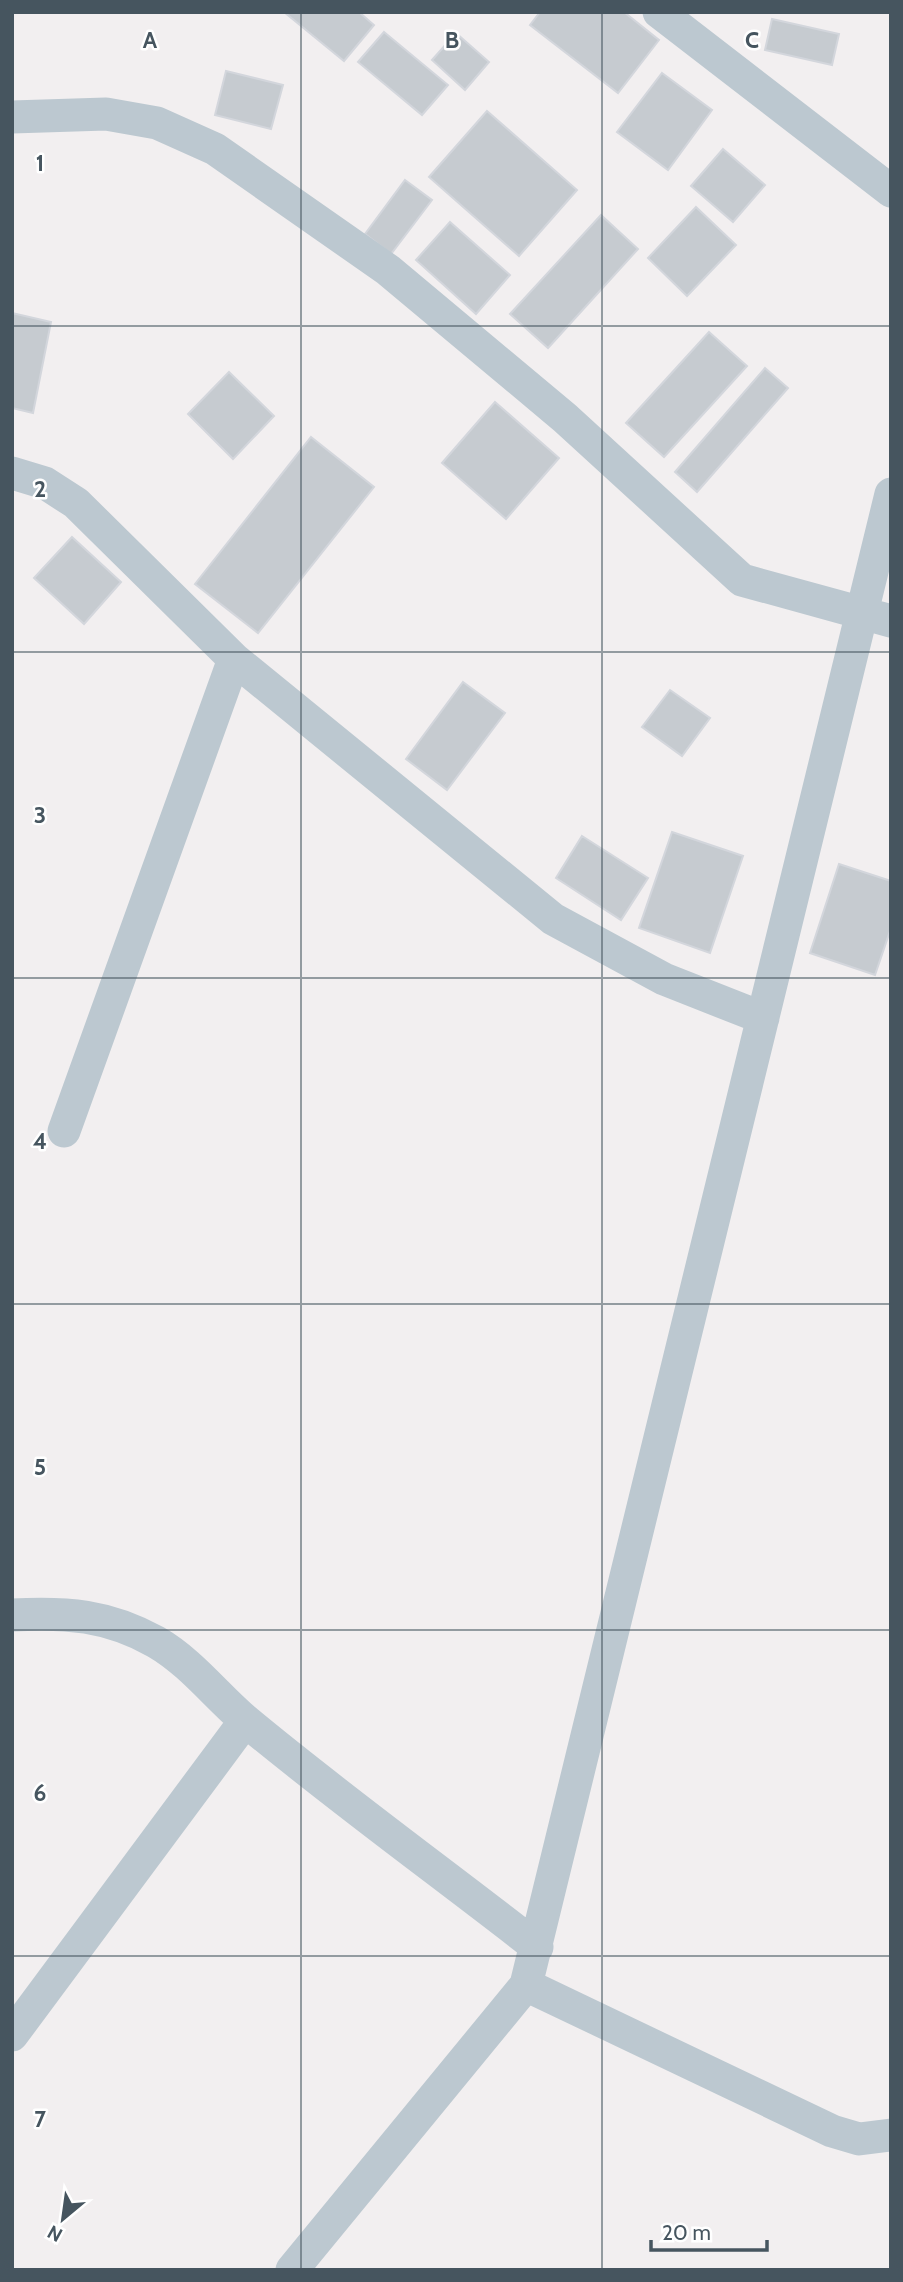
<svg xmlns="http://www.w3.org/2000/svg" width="903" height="2282" font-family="Cabin,sans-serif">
<rect width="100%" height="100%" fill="#f2eff0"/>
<path fill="#c6cbd0" stroke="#d3d6dc" stroke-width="2" d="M284 12H359L374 25 344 61Z
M540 12H624L659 40 618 93 530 25Z
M772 19 839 34 832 65 765 50Z
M384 32 448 85 422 115 358 62Z
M456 33 489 62 465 90 432 60Z
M226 71 283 85 271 129 215 115Z
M662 73 712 110 668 170 617 132Z
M487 111 577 190 519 256 429 177Z
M723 149 765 185 733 222 691 186Z
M405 180 432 200 391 254 365 234Z
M696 207 736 245 687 296 648 258Z
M601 215 638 249 548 348 510 314Z
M450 222 510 275 476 314 416 260Z
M12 313 51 322 33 413 12 408Z
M709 332 747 366 664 457 626 423Z
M765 368 788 388 697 492 675 472Z
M229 372 274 416 233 459 188 414Z
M495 402 559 458 506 519 442 463Z
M311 437 374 487 258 633 195 584Z
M72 537 121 582 84 624 34 578Z
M463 682 505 713 447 790 406 759Z
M670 690 710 718 682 756 642 727Z
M672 832 743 856 710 953 639 928Z
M582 836 648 878 621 920 556 878Z
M839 864 891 881V928L875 975 810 953Z"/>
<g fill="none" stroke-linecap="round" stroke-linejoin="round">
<path stroke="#bcc8d0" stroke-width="33" d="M659 12 891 191
M12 117 106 114 157 123 215 149 388 270 565 418 742 580 891 621
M12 473 45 483 76 503 234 659 553 919 664 979 763 1018
M64 1131 234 659
M12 1615C66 1612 108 1615 156 1642 192 1663 216 1696 247 1722 341 1800 441 1872 537 1947
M526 1985 832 2131 859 2139 891 2135
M12 2035 245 1721
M292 2270 526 1985 891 494"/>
</g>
<path fill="none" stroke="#46555f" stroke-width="2" stroke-opacity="0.55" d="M301 12V2270M602 12V2270M12 326H891M12 652H891M12 978H891M12 1304H891M12 1630H891M12 1956H891"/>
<g font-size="23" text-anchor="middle" font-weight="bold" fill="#46555f" stroke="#fff" stroke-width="5" stroke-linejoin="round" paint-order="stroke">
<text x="150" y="48">A</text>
<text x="452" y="48">B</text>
<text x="752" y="48">C</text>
<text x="40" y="171">1</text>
<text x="40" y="497">2</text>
<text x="40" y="823">3</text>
<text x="40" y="1149">4</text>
<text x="40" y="1475">5</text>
<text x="40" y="1801">6</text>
<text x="40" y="2127">7</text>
</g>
<rect width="903" height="2282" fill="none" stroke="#46555f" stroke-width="28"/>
<g transform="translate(63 2219) rotate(209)" stroke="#ffffff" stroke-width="5" paint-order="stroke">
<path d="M0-5L12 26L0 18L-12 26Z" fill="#46555f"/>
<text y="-10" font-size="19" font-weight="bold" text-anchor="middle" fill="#46555f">N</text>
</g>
<path d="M651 2240v10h116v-10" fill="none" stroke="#46555f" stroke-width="3.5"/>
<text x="662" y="2240" font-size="21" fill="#46555f" stroke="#ffffff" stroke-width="5" paint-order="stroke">20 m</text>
</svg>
